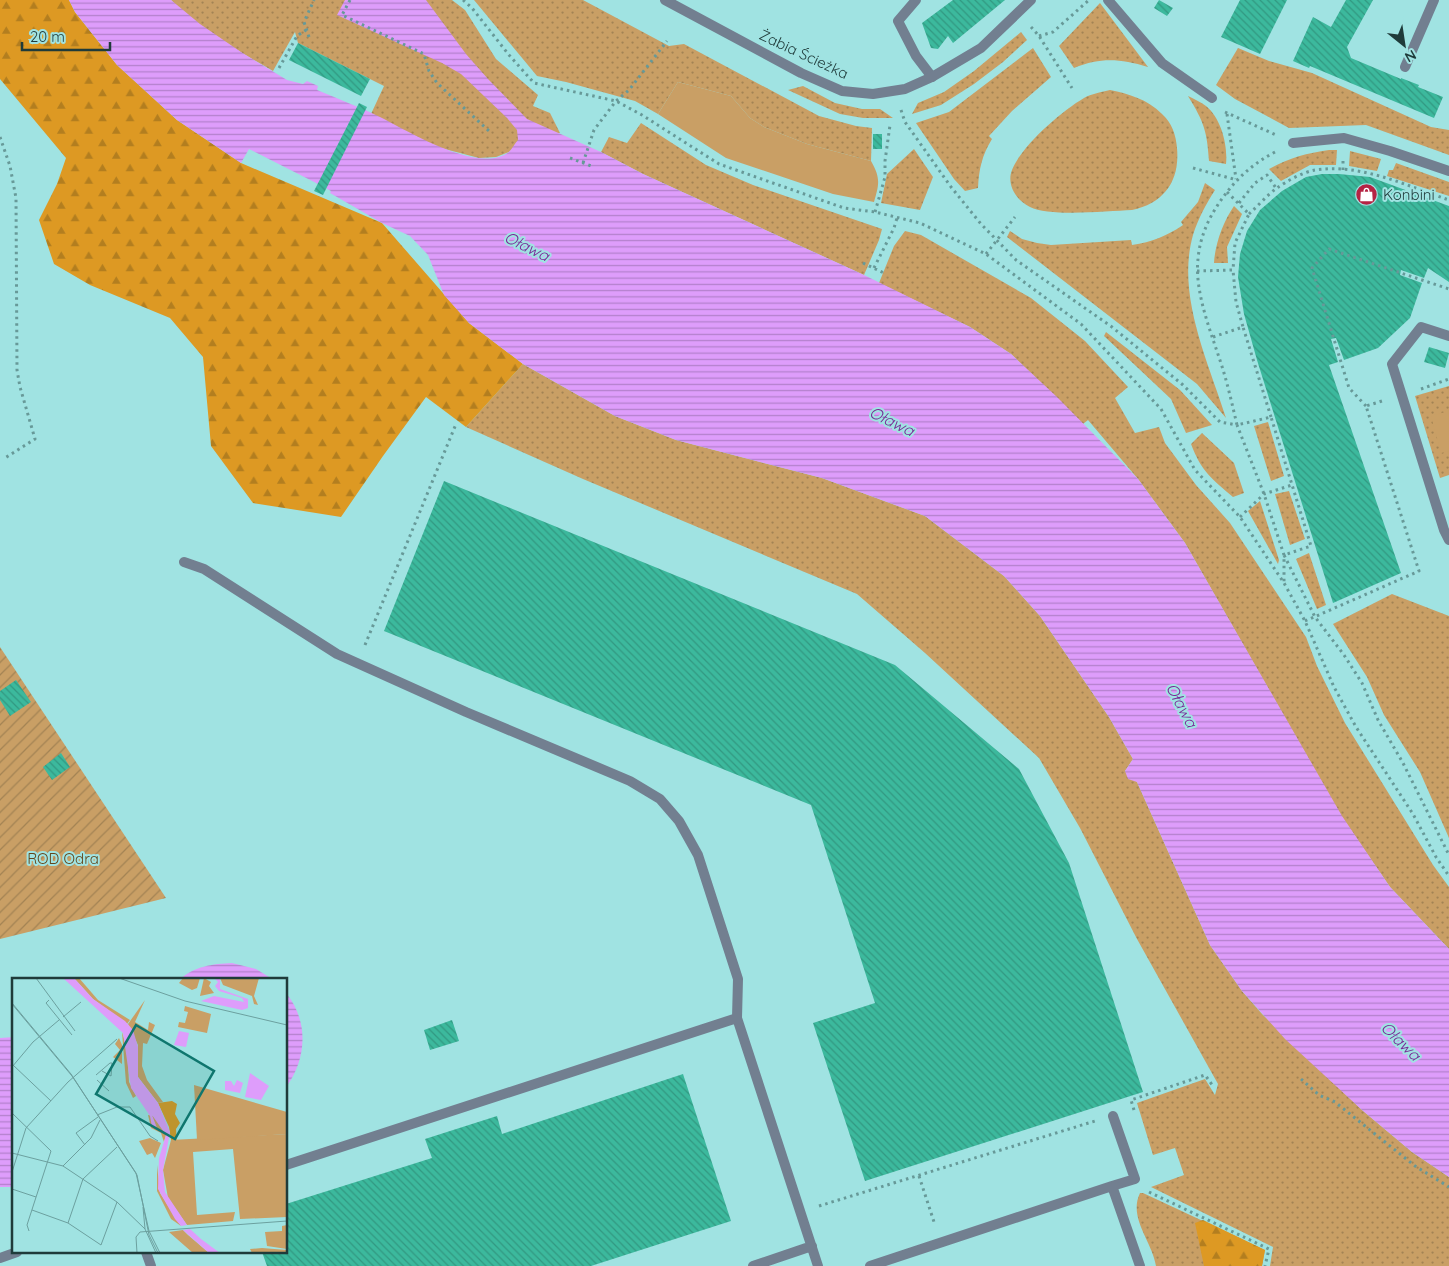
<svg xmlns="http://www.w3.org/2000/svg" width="1449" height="1266" font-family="Quicksand,sans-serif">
<defs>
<pattern id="grass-dots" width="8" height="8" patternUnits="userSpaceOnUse" patternTransform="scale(1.25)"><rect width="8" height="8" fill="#c99f65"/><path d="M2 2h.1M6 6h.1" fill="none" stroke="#a38354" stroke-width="1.8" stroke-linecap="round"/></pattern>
<pattern id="forest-firs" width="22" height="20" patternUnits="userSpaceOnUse" patternTransform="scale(1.25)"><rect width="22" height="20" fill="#dd9923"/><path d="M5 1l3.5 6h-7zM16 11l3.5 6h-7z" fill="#b37e1f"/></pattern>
<pattern id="garden-furrows" width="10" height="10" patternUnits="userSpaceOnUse" patternTransform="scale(1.25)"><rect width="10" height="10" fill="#c99f65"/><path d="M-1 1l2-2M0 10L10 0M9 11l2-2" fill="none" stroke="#a38354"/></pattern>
<pattern id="water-rules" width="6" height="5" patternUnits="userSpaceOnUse" patternTransform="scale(1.25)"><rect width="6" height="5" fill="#de9dfb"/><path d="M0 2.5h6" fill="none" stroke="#b381cc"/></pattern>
<pattern id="building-back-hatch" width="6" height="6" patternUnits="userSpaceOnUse" patternTransform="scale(1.25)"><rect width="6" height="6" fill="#3cb99d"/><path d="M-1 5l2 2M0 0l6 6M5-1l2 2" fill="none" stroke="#329881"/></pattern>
</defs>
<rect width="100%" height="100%" fill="#a0e3e2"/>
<path fill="url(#grass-dots)" d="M171 0H452L465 10 496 59 538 95 533 106 550 113 560 133 531 136 509 152 496 157 479 158 437 147 371 114 384 86 298 43 295 32 273 71C240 52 197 28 171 0Z
M474 0H583L669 46 684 44 819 116 856 126 872 128 871 161 807 144 764 127 750 118 731 96 678 82 658 114 635 101 566 82 537 76Z
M1100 3 1148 67C1120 59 1102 57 1074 68L1059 46Z
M1021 32 1027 40 1003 62 974 84 941 105 912 114 918 103 944 92 974 71Z
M1033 48 1051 77 1012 111 989 136 992 139C982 155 979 169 978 188L965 191 954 179 916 123 949 112Z
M1238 48 1269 61 1312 73 1431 127 1449 130V155L1366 125 1289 128 1235 99 1216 85Z
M803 86 835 103 862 109H880L893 118H863L840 114 788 90Z
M1110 90C1129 94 1147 99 1162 114 1172 123 1176 135 1177 148 1180 181 1164 203 1132 210 1108 211 1049 217 1030 207 1017 201 1006 185 1012 170 1022 145 1062 111 1084 98 1091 94 1102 92 1110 90Z
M1188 96C1194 99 1201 102 1206 106 1221 118 1228 145 1226 164L1209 161C1207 131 1204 122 1188 96Z
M641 123 706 165 753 185 882 229 879 240 864 275 643 174 601 152 609 137 627 143Z
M914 149 933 177 920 210 881 203 887 174Z
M1329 150H1337L1336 165H1310L1281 181 1269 169C1289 158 1307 153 1329 150Z
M1350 151 1381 159 1377 171 1349 166Z
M1396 163 1449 182V196L1387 176 1389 170H1393Z
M1205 183 1215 190C1206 204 1198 219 1193 235 1176 295 1208 361 1226 418L1197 384 1007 237 1010 231 1022 239 1037 243 1051 245 1131 240 1132 245C1152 242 1167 236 1183 225L1181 222 1198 202Z
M1234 206 1242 214 1227 247 1228 263H1214C1215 244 1223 222 1234 206Z
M905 231 921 235 1031 298 1085 341 1128 387 1115 398 1135 433 1159 427 1165 443 1196 485 1230 523 1306 637 1317 666 1345 723 1433 865 1449 887V949L1390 887 1341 816 1185 543 1138 479 1088 420 1083 424 1011 354 970 327 879 283 894 246Z
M1106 332 1180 390 1212 425 1186 433 1171 399 1104 336Z
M523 364 615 416 676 440 822 478 925 516 1004 576 1040 616 1109 717 1133 759 1125 771 1137 782 1210 945 1242 991 1262 1014 1362 1110 1412 1152 1449 1177V1266H1270L1273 1247 1151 1187 1184 1175 1175 1148 1153 1155 1137 1103 1205 1079 1215 1095 1218 1084 1137 939 1080 828 1039 758 925 653 857 594 583 479 466 427Z
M1449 386V475L1440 478 1415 396Z
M1268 422 1284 476 1271 481 1254 426Z
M1202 433 1234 463 1244 493 1233 497C1212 479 1201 471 1191 444Z
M1289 491 1305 539 1290 545 1275 494Z
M1260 501 1279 560 1278 564 1248 511Z
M1309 553 1326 605 1317 609 1296 559Z
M1392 594 1449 616V838L1420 772 1384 715 1367 677 1333 624Z
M1140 1193H1143L1265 1250 1262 1266H1156C1152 1241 1128 1218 1140 1193Z"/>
<path fill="url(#forest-firs)" d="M0 0H69L75 12 117 65 177 120 241 163 382 223 469 323 523 364 466 427 426 397 383 456 341 517 253 503 211 446 203 357 170 318 90 285 54 264 39 220 57 184 66 158 0 79Z
M1203 1220 1265 1250 1262 1266H1204L1195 1223Z"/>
<path fill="#c99f65" d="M678 82 731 96 750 118 764 127 807 144 871 161C881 178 879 185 874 202L833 194 726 158 658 114Z
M1449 411V451L1441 453 1431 416Z"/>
<path fill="url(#garden-furrows)" d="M0 647 166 898 0 939Z"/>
<path fill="url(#water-rules)" d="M69 0H171L200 24 241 52 287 80 303 84 307 81 318 86 317 90C338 99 360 107 380 117 408 131 479 175 509 152 512 149 515 143 518 140L517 130 507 118 461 74 442 63 337 15 345 0H426L466 54 488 79 527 119 601 152 643 174 864 275 970 327 1011 354 1057 397 1138 479 1185 543 1342 816 1390 887 1449 949V1177L1412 1152 1362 1110 1285 1039 1242 991 1210 945 1137 782 1128 779 1125 771 1133 759 1109 717 1040 616 1004 576 925 516 822 478 676 440 615 416 523 364 469 323 444 295 428 255 410 236 382 223 330 193 331 191 322 186 249 149 241 163 177 120 117 65 75 12Z
M232 963 256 969 274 980H179C195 966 212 964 232 963Z
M286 993C309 1021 307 1059 286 1087Z
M14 1037V1187H0V1038Z"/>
<path fill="url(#building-back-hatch)" d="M953 0H1005L953 43 948 36 938 49 931 48 922 23Z
M1159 0 1173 8 1167 16 1154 8Z
M1240 0H1287L1260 54 1221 37Z
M1346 0H1373L1347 47 1351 58 1401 79V78L1419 85 1418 87 1443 97 1434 118 1310 66 1309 68 1293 61 1313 17 1331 27Z
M298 43 370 79 361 96 289 60Z
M359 103 367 107 323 195 314 191Z
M873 134H882V149H873Z
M1322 174H1339L1370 177 1449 206V282L1428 268 1424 278 1401 270 1400 275 1422 283 1410 318 1378 348 1344 360 1336 338 1331 339 1338 362 1329 365 1401 573 1333 603 1257 360 1244 314 1238 277 1240 254 1247 231 1260 210 1282 191 1306 177Z
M1429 347 1449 353 1445 368 1424 362Z
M444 481 895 665 1019 769 1069 863 1143 1092 865 1181 813 1023 875 1003 811 805 384 631Z
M16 680 31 702 10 716 0 700V691Z
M61 753 70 767 52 780 43 767Z
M452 1020 459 1041 430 1050 424 1030Z
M683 1074 731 1221 591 1266H267L262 1252H286V1204L432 1158 425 1139 497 1116 502 1134Z"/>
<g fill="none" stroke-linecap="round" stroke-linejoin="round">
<path stroke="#679998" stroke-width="3" stroke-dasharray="2.5 4" stroke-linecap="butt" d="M350 0 342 15 424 54 429 71 437 83 489 131
M463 0 472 8 509 55 534 83 616 101 642 115 719 164 844 208 875 212 920 223 986 254 1081 324 1161 409 1195 470 1240 517 1284 583 1305 621 1334 687 1356 727 1413 814 1436 857 1449 876
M1031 27 1039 36 1072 88
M1039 36 1053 32 1089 0
M309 37 304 22 314 0
M279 68 297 36 306 30
M901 110 905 122 951 187 981 224 1016 260 1112 327 1183 385 1220 422 1237 425 1264 494 1284 555V582
M1225 112 1276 135
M1227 114 1236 179
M0 137 10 166 16 198 17 370 20 387 35 439 5 458
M1275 152C1254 163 1238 177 1224 196 1210 215 1200 235 1198 259 1194 295 1214 339 1224 373 1229 390 1233 408 1237 425L1271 417 1311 546 1284 555 1315 617 1344 655 1362 683 1378 720 1403 763 1449 855
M570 158 594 167
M583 163 594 130 616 101 629 90 667 41
M1193 168 1237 180
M1343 170V158
M1227 192 1249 214 1235 243 1233 270
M1239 203 1255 183 1267 175 1276 188
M875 212 885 177V161L890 125
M1249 214C1258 206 1267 195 1277 188 1287 181 1303 172 1315 170 1361 163 1407 186 1449 200
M986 254 1015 217
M863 263 886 274
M874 268 894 228 897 218
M1197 271 1233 270 1236 302 1243 327
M1213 337 1243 327 1271 417
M1421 389 1449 379
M1366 406 1349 388 1312 268 1329 249 1449 289
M1240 517 1264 494 1292 485
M1305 621 1419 571 1366 406 1382 401
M365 645 456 424
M1301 1079 1319 1095 1335 1102 1415 1166 1449 1187
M1134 1110 1131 1100 1205 1075 1213 1086
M919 1176 935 1225
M1149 1192 1269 1249 1265 1266
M819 1206 1095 1121"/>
<path stroke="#727f90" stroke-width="10" d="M916 0 898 21 916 56 932 77
M1108 0 1162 63 1212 98
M1405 67 1434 0
M184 562 204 569 337 654 466 712 630 781 660 799 679 821 698 855 738 979 737 1018
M286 1165 737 1018 818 1266
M1112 1186 1135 1179 1113 1116
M146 1252 151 1266
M0 1258 17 1252
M753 1266 812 1246
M870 1266 1112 1186 1140 1266"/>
<path stroke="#727f90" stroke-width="10" d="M665 0 801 73 842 91 873 94 905 89 932 77 981 48 1031 0
M1293 143 1344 138 1390 151 1449 171
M1449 336 1421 327 1392 364 1444 530 1449 540"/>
</g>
<defs>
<symbol id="shop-disc" viewBox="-11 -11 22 22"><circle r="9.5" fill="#b52343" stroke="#a0e3e2"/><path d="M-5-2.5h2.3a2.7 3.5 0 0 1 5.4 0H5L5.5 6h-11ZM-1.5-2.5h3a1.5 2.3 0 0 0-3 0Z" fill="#fff"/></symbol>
</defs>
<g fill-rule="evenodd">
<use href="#shop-disc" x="1354" y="182" width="25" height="25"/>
</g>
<g text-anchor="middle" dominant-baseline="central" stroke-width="4" stroke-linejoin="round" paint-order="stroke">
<g font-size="15" fill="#1f3b3a" stroke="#a0e3e2">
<text transform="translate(804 54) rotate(25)">Żabia Ścieżka</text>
</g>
<g font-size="15" fill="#1f3b3a" stroke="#a0e3e2" text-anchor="start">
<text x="1383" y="194">Konbini</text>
</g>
<g font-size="15" fill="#62461b" stroke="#a0e3e2">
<text x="63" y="858">ROD Odra</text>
</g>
<g font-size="16" font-style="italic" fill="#792a97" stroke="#a0e3e2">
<text transform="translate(527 246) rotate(26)">Oława</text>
<text transform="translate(892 421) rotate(26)">Oława</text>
<text transform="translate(1182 705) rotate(62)">Oława</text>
<text transform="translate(1401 1041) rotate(44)">Oława</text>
</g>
</g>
<g transform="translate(12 978)">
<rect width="275" height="275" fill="#a0e3e2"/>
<path d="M62 0H67L86 22 118 42 115 46 81 21ZM171 0H188L185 10 180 12 167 5ZM192 0 199 4 197 8 202 15 188 18ZM208 0H247L242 18 246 27 242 26 240 18 211 7ZM133 22 123 44 136 52 137 44 143 47 135 66 131 65 130 88 135 102 151 124 146 125 126 99V67L116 46ZM173 28 199 36 195 55 166 49 167 44 173 45 176 34 172 33ZM110 54 115 70 117 104 124 118 121 120 114 105ZM107 60 110 67V86L101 79 108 72 103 66ZM136 137 142 138 150 149 154 157 152 164 149 155 139 150ZM138 160 149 165 143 180 140 175 135 177 127 163ZM145 187 148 215 169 248 159 241 145 213ZM275 247V271L255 268 253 254 270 253V248ZM250 270 275 272V275H240L238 271Z" fill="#c99f65"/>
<path d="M160 123 165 126 163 136 168 145 164 151 165 167 159 162 157 149 146 125Z" fill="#dd9923"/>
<path d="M275 156V239L228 241 221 171 181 174 185 237 223 234 221 243 175 247 156 220 151 192 159 162ZM171 252 176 257 197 275H181L157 254Z" fill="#c99f65"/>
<path d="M182 107 275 134V156L185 162Z" fill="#c99f65"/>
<path d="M51 0H62L81 21 113 43 121 52 126 69V99L146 125 158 154 151 192 153 214 175 247 169 248 163 241 146 211 147 180 154 157 140 137 145 150 140 149 138 138 119 110 111 55ZM202 0H208V11L236 21V30L230 32 189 23 202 18 232 24 230 20 207 13 203 8 206 4ZM167 53 177 55 174 69 162 67ZM238 95 257 108 249 122 233 119ZM225 102 231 105 228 115 213 112V103H219L222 108ZM178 251 189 261 208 275H197L171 252Z" fill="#de9dfb"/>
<path fill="none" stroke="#6ca09f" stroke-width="1" d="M24 0 63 53M107 0 173 23 275 47M37 22 34 25 60 57M0 25 59 96 125 197 137 257 146 275M0 26 60 98 124 195 137 253 148 275M51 39 69 24M1 87 39 123M0 89 21 64 47 42M84 97 98 85H100L99 98 90 93M85 102 97 113M0 135 39 173 15 247 17 253M85 137 105 129H118L138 158 146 163M73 167 64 155 86 139M0 175 51 188 105 224 133 251M51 188 79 160 88 142M0 194 14 150 56 104 105 61M0 211 24 219M131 229 133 251 144 275M20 232 56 245 89 267 105 224M56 245 71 201 105 169M125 275 124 259 128 254 275 243"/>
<path fill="#0f766e" fill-opacity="0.15" stroke="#0f766e" stroke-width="2.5" d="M124 47 202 93 163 161 84 116Z"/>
<rect width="275" height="275" fill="none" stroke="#1f3b3a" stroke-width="2.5"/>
</g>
<g transform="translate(1404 45) rotate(150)" stroke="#a0e3e2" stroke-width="4" paint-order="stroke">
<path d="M0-4L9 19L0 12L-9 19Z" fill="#1f3b3a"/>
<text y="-8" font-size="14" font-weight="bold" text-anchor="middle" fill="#1f3b3a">N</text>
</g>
<path d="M22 42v8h88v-8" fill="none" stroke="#1f3b3a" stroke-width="2.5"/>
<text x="30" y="42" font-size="15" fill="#1f3b3a" stroke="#a0e3e2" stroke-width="4" paint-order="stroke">20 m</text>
</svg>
